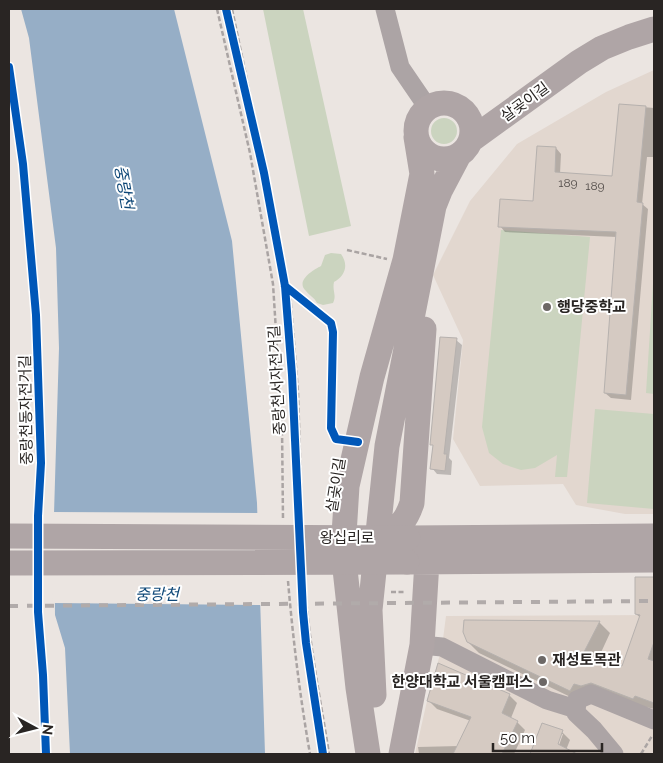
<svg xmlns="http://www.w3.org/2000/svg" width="663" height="763" font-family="Raleway,'Noto Sans KR',sans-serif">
<rect width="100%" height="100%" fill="#ebe5e1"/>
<path fill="#e2d7cf" d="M654 70V514H625L576 505 563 484 480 486 453 439 463 340 433 275 470 201 517 144 606 92Z
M654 615V754H415L427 701 442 647 446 616Z"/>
<path fill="#cbd4bf" d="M263 9H303L351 226 309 236Z
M431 131a13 13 0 1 1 26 0a13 13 0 1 1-26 0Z
M501 230 590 237 567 477H555L557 455 535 468 521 470 503 464 489 453 482 427Z
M331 253 341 254C349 265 345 276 334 282 332 291 337 295 333 303L323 305 317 303C314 297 310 296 306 291 295 281 313 270 321 266L325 255Z
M654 268V394L646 393Z
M595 409 654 414V509L587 503Z"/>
<path fill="#96aec6" d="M21 9H174L232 241 257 503 265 754H70L65 648 55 615 54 514 59 348 56 248 29 38Z"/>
<path fill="#ebe5e1" d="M51 512 259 513 262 605 53 603Z"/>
<path fill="#0003" fill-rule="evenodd" d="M620 105 654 108V157H647L642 204 648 209 631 400 611 398 605 393 617 237 505 232 500 226 534 202 556 148 561 154 560 174 613 177Z
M456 340 462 345 449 458 452 461 451 475 437 474 432 468 434 446 432 444Z
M636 578H654V621H644L636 614Z
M599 622 610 633 598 659 622 667 637 626 654 632V709L646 707 581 702 479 653 468 642Z
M509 695 517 703 511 718 517 722 525 730 514 754H419L418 747 459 746 471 721 437 709 429 701Z
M542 724 562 732 570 740 566 750 575 754H531ZM560 734H563L557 751 554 750Z"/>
<path fill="#d5cac2" stroke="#b6b1ae" d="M619 104 646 106 637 202 643 203 626 395 604 393 616 232 498 227 500 199 533 201 537 146 556 147 555 172 612 176Z
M440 337 457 338 444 454H447L445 471 430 469 433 445H430Z
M635 577H654V642L648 659 654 661V703L635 696 633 699 591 683 581 686 574 684 570 691 467 642 463 632 464 620 600 621 584 652 622 666 640 615 635 614Z
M438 663 510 694 502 713 518 721 502 754H453L471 717 427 701Z
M542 723 563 730 558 744 577 754H530Z"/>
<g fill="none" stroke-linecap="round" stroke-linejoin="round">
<path stroke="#aaa4a3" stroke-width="2.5" stroke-dasharray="5 2.5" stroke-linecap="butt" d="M217 9 250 153 273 284 282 426 283 519
M232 9 273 204 290 293 298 392 302 518
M347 250 387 259
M288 581C293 639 300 697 310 754
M305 581C308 640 320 696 329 754
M391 592H406
M641 754 652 736"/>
<path stroke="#aca4a5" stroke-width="19" d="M385 9 400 67 428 108
M422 645 442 647 547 700 576 709
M614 754 594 730 576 713 577 700 591 694 654 720"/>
<path stroke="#afa5a6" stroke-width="25" d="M416 131a28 28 0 1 1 56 0a28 28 0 1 1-56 0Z
M471 140 579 62 602 48 629 37 654 29
M381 538C399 526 405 524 412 503L424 329
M408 538 654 536
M407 562 654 560
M374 695 370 610 387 446 434 206 440 191 459 155
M368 754 358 688 343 551 347 486 372 377 405 260 422 174 416 137
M401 754 422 645 427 561"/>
<path stroke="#b1abaa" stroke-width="4" stroke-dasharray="9 9" stroke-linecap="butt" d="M9 606 654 601"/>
<path stroke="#afa5a6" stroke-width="25" d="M9 536 408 538
M9 563 407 562"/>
<defs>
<path id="cycleway" d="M226 9 264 173 285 286 292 375 303 612 306 643 323 754
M9 67 23 164 36 315 41 463 38 516V612L43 675 46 754
M285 286 331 323 333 332 331 428 336 439 358 442"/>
</defs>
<use href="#cycleway" stroke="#fff" stroke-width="11"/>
<use href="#cycleway" stroke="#0057b8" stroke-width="8"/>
</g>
<g fill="#6d6866" stroke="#fff" stroke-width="2">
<circle cx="547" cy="307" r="5"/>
<circle cx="542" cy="660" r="5"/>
<circle cx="543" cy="682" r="5"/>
</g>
<g text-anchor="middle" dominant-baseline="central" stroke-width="4" stroke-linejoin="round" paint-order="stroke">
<g font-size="12" fill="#544e4b">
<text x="568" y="183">189</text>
<text x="595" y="186">189</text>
</g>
<g font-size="15" fill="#292523" stroke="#fff">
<text transform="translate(525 102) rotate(-36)">살곶이길</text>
<text transform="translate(277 380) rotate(-93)">중랑천서자전거길</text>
<text transform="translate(26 410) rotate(-91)">중랑천동자전거길</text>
<text transform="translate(336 485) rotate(-81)">살곶이길</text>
<text x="347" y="538">왕십리로</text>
</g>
<g font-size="15" font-weight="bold" fill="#292523" stroke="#fff" text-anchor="start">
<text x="557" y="307">행당중학교</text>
<text x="552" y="660">재성토목관</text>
<text x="533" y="682" text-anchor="end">한양대학교 서울캠퍼스</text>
</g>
<g font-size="16" font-style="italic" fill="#0f4878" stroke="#fff">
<text transform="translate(124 187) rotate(80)">중랑천</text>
<text x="157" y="594">중랑천</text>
</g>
</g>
<rect width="663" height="763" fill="none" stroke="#292523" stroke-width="20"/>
<g transform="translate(35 728) rotate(97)" stroke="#ffffff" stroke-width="4" paint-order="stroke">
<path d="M0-4L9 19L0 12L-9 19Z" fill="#292523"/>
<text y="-8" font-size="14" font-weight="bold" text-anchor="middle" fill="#292523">N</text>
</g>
<path d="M493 743v8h109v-8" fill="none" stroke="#292523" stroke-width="2.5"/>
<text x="500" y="743" font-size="15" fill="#292523" stroke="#ffffff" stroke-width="4" paint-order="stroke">50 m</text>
</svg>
